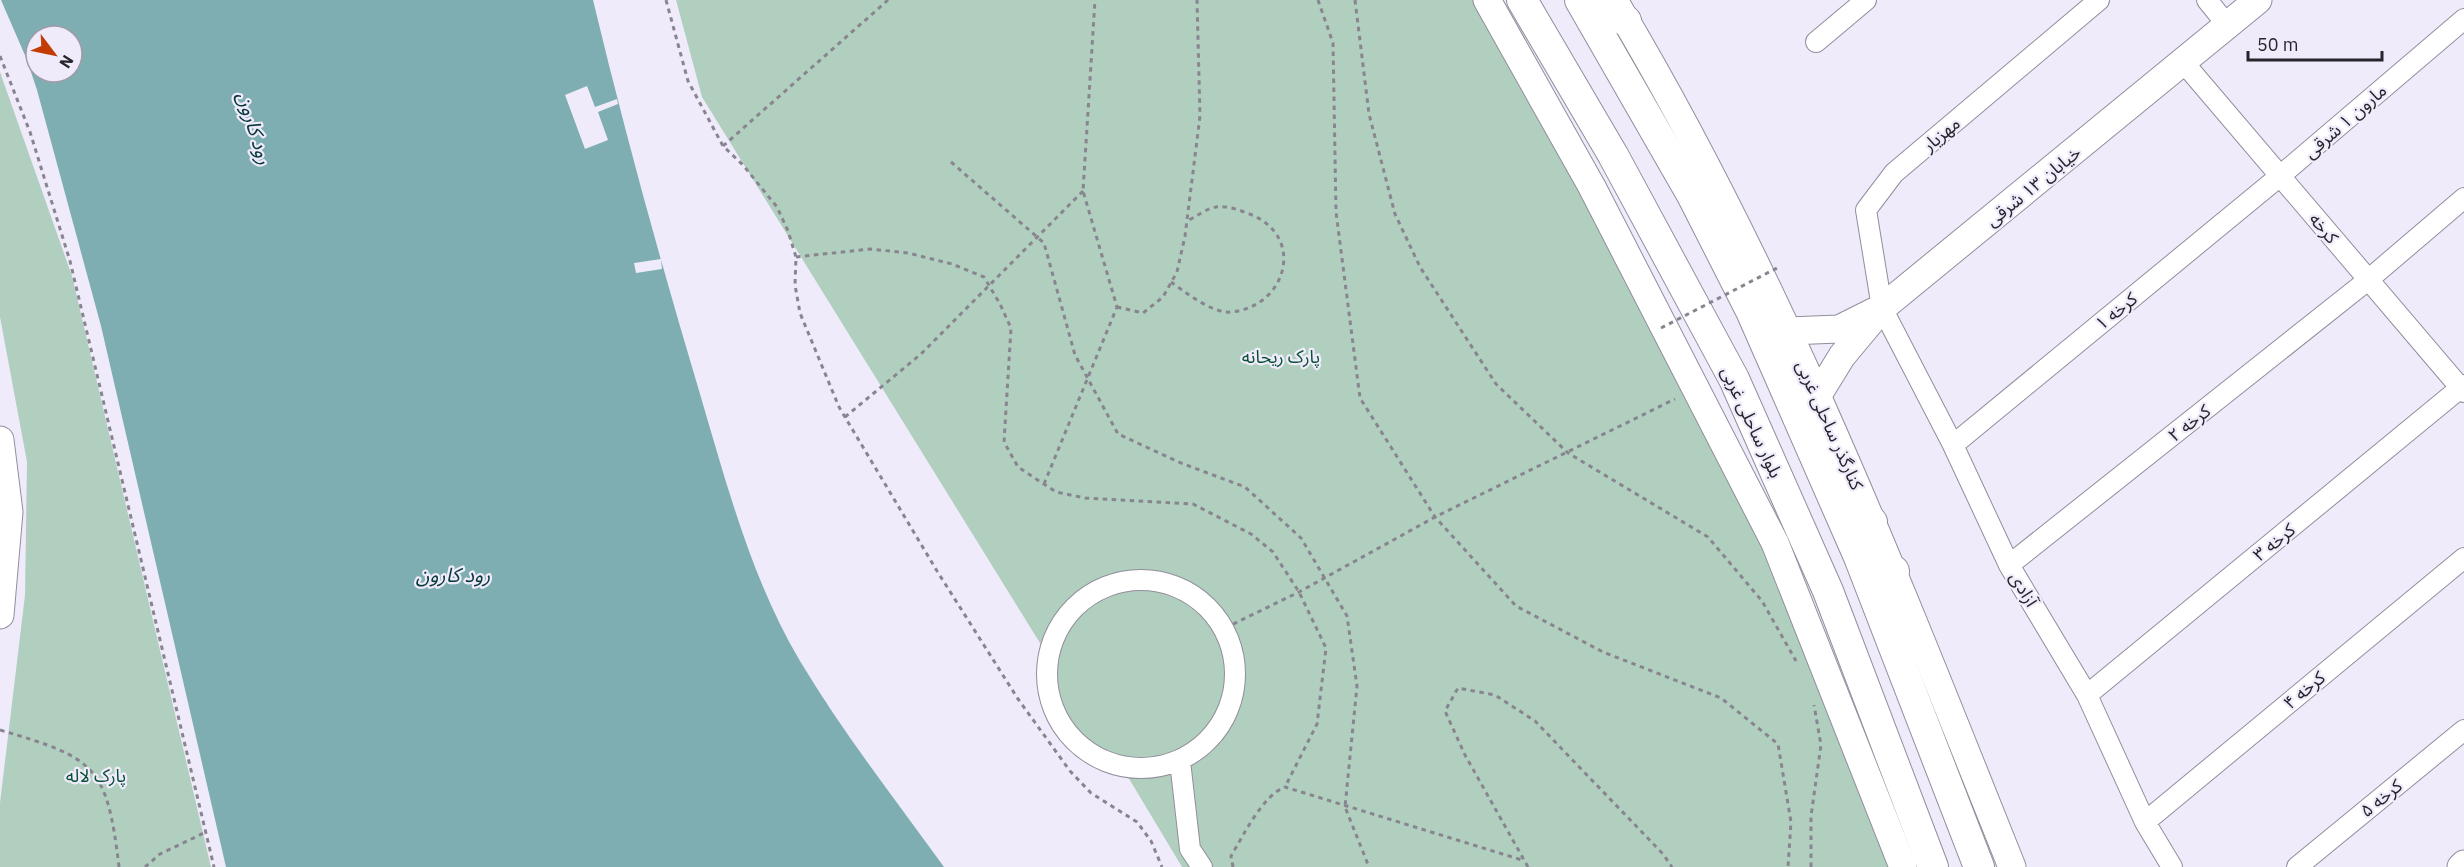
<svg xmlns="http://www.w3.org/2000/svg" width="2464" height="867" font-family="'IBM Plex Sans','Noto Sans Arabic',sans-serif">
<rect width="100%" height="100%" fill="#f0ebfb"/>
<path fill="#b1cfbe" d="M676 0H1500L1798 597 1903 867H1182L1122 767 1047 714 1048 656 702 97Z
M0 72 72 276 211 867H0V803L25 595 27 462 0 317Z"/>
<path fill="#7eaeb1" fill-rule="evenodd" d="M1 0H593C625 133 661 264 700 394 726 482 752 581 800 661 843 733 895 799 944 867H226L101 326 37 90 27 60ZM36 36H72V72H36Z"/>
<path fill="#f0ebfb" d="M587 86 595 107 617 99 618 104 598 112 608 140 585 149 565 95Z
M661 259 662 269 636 273 634 263Z"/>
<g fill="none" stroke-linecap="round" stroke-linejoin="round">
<defs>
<path id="street" d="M2099 0 1894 173 1866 210 1882 308 1953 445 2009 565 2087 695 2145 822 2172 867
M2207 0 2228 26
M1816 42 1866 0
M2184 63 2464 392
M1953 445 2280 176 2464 19
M2009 565 2368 280 2464 198
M1047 674a94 94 0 1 1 188 0a94 94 0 1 1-188 0Z
M2087 695 2464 385
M1180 761 1190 849 1202 867
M2145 822 2464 558
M2297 867 2464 730"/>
<path id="secondary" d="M1487 0 1592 187 1775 543 1903 867
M1615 2C1779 276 1894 572 2012 867
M1788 331 1839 329 1875 311
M1818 395 1842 356 1882 308 2258 0
M0 440 9 512 0 615
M2461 867 2464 864"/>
<path id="primary" d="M1522 0 1613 155 1734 379 1828 591 1933 867
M1580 0 1692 195 1751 311 1859 557 1979 867
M1593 0 1626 21
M1859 557 1872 522
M1863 566 1894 571"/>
</defs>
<use href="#street" stroke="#928d9c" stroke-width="22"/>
<use href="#secondary" stroke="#928d9c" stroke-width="29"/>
<use href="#primary" stroke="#928d9c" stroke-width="32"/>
<path stroke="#888590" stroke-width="3" stroke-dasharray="4.5 4.5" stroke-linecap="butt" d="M666 0 688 81 723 146 743 165 777 207 788 231 796 257 795 285 800 313 839 407 937 571 1018 699 1070 771 1091 793 1137 822 1151 841 1162 867
M1318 0 1333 43 1336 212 1360 398 1435 517 1516 606 1603 652 1721 698 1778 744 1791 822 1788 867
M1355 0 1369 114 1395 214 1420 267 1496 384 1568 453 1708 537 1762 601 1796 661
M0 56 30 132 70 261 214 867
M723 146 888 0
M951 162 1044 243 1075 355 1118 434 1181 463 1245 487 1301 538 1347 616 1357 686 1345 807 1369 867
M796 257 870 249 908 253 952 264 984 277 1000 304 1011 328 1004 442 1018 467 1056 492 1085 498 1193 504 1251 534 1273 552 1299 592 1326 648 1317 724 1285 787
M1171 282C1185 292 1213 314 1231 312 1286 307 1306 238 1252 215 1242 211 1227 205 1216 207 1207 208 1196 217 1187 221
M1117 307 1143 313 1163 297 1177 272 1185 236 1200 116 1197 0
M845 417 921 354 1083 191
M1044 484 1117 307 1083 191 1095 0
M1225 628 1299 592 1435 517 1675 399
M0 730C96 758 107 766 119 867
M145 867 160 854 206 832
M1233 867 1231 856C1243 836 1263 795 1285 787L1522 860
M1528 867 1465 755 1445 711 1458 688 1495 695 1535 721 1663 854 1672 867
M1811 867V816L1821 745 1814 705"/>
<use href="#street" stroke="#fff" stroke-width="20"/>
<use href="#secondary" stroke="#fff" stroke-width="27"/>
<use href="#primary" stroke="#fff" stroke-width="30"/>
<path stroke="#888590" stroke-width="3" stroke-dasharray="4.5 4.5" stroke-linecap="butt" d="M1661 328 1777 268"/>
</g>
<g text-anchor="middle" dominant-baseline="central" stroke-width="4.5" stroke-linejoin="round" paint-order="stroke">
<g font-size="18" fill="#27252b" stroke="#f0ebfb">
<text transform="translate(2345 121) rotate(-41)">مارون ۱ شرقی</text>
<text transform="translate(1941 134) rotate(-40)">مهزیار</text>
<text transform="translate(2033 186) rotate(-39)">خیابان ۱۳ شرقی</text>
<text transform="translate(2324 228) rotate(50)">کرخه</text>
<text transform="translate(2116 311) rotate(-39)">کرخه ۱</text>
<text transform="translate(1752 422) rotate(65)">بلوار ساحلی غربی</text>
<text transform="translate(2189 423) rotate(-38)">کرخه ۲</text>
<text transform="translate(1830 425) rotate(66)">کنارگذر ساحلی غربی</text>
<text transform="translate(2274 542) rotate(-39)">کرخه ۳</text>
<text transform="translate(2024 589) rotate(59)">آزادی</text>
<text transform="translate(2304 690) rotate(-40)">کرخه ۴</text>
<text transform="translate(2381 798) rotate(-39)">کرخه ۵</text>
</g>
<g font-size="18" fill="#095136" stroke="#f0ebfb">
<text x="1281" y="356">پارک ریحانه</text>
<text x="96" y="775">پارک لاله</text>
</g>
<g font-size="20" font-style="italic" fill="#07383b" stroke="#f0ebfb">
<text transform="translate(255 128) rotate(73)">رود کارون</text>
<text x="453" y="574">رود کارون</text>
</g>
</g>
<g transform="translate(54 54) rotate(122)"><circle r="28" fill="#f0ebfb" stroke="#a09ca8" stroke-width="1.5"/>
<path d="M0-4.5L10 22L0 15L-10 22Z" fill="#c33b05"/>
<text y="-9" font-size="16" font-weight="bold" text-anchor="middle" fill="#27252b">N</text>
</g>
<path d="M2248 51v9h134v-9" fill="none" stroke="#27252b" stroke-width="3"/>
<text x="2257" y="51" font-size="18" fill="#27252b" stroke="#f0ebfb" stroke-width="4.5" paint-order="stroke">50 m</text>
</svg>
